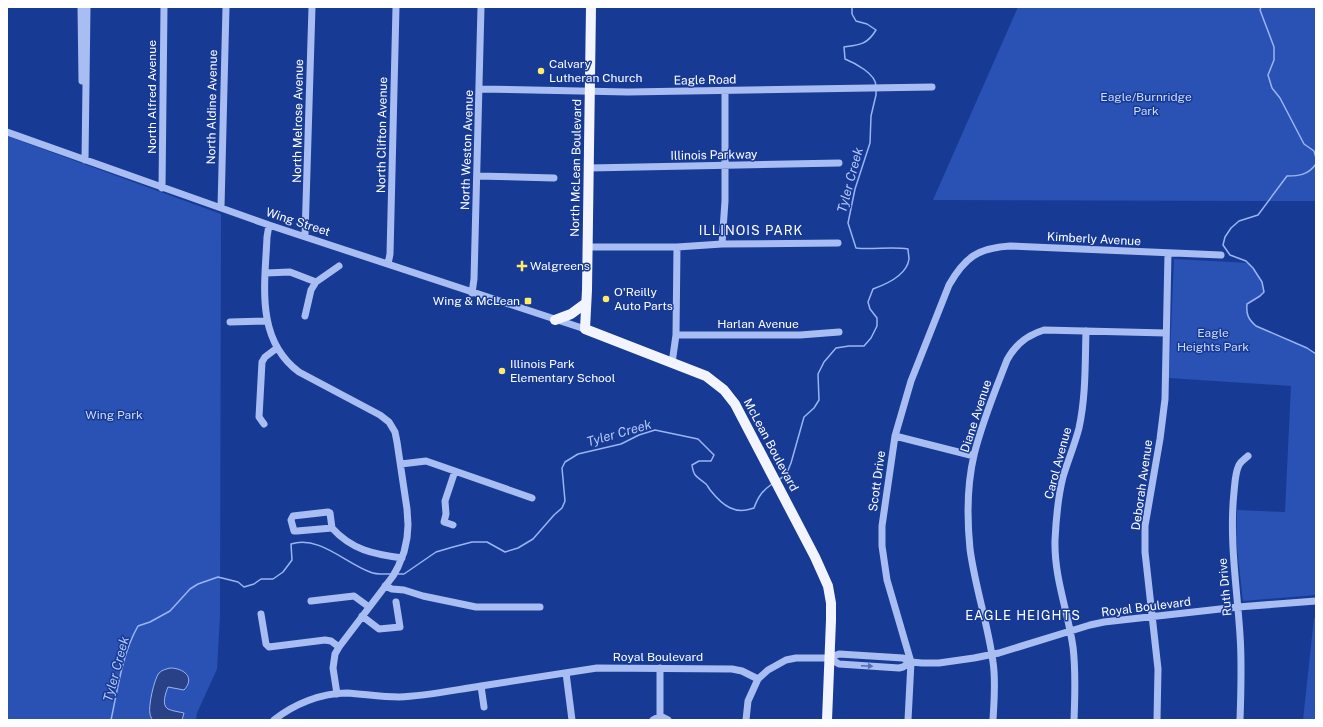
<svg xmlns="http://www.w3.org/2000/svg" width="1323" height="727" font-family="'Public Sans',sans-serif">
<rect width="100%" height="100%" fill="#173a95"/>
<path fill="#2a52b4" d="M1018 7H1316V201L933 200Z
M7 136 221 214 220 617 217 669 197 713 196 720H7Z
M1174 259 1249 263 1262 282 1264 292 1254 300 1247 304C1246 314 1248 319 1256 326L1307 348 1316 354V595L1243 601 1236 539 1237 510 1285 512 1291 386 1169 378Z
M1314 618H1316V720H1303Z"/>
<path fill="#294287" stroke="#9ab5f3" d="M170 668C183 668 196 677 184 690L168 687C166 692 161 705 168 709 172 711 180 712 184 713L182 720H152C152 718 150 716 150 714 148 707 154 679 159 673 162 670 166 669 170 668Z"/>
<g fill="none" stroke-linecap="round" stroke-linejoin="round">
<path stroke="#9ab5f3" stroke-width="1.5" d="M852 7V14L856 21 867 24 876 30C867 45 859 45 844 47L845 59C855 63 876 74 876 86
M1261 7 1260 10 1274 47V60L1268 75 1272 88 1280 98 1304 144 1314 151 1316 158
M1316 164C1308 175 1299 176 1287 176L1258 215 1239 221 1231 228 1225 237 1223 245 1230 255 1246 261 1253 268 1262 282 1264 292 1260 296 1247 304C1246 314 1248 319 1256 326L1307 348 1316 354
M778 480 786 475 791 463 804 417 814 408 819 400 818 374 824 362 836 348 849 346H864L871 338 877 326V318L870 309 868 302 873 289C887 284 907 275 909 259 909 256 908 252 908 249 891 246 873 250 856 248L848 223 855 189 870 143 871 116 876 95V90
M398 574H404L436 552 453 547 472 542H487L505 552 518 548 533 539 554 515 562 508 565 501 562 468 565 462 578 454 621 444 639 435 655 430 698 439 714 455 711 461H699L692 465C694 478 697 476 706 484 708 486 709 489 711 491 723 506 735 515 754 508 758 497 762 491 772 484
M111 720C118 688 122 654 138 626L150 622 170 611 190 589 198 584 218 577 238 582 244 587 254 584 261 579H273L283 572 292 560 291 544C319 535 345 563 370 572 377 575 385 574 392 574"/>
<path stroke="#a8bdf1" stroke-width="7" d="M81 7 82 81
M479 89 628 92 932 87
M7 132 269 225 585 329
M85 160 87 7
M589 168 839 163
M477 176 554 178
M162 188 164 7
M221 207 226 7
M269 225 267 237C265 284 255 339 299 372L380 415 389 422 395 432 397 442 407 509 408 525 407 538 404 552 398 567 393 576 339 647 335 654 333 668 337 694
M305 236 312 7
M722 244 725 201V91
M588 247H677L722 244 838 243
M388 264 390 254 396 7
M266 273 290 272 316 282 339 266
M472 293 474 279 481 7
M305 316 311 290 316 282
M230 322 267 321
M676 335H800L839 332
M672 363 676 335 677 247
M264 424 259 417 262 362 265 357 277 348
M895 436 974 456
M401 464 426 461 532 498
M328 512 330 513 332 528 297 531H294L291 520 293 516Z
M453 525 444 522 446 514 445 501 455 471
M332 528C352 550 373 554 402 558
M385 586 392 589 404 590 423 596 476 607H540
M311 601 354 596 369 607
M261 614 266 644 269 647 325 640 331 641 339 647
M362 616 379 629 400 627 396 602
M829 658 839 664 899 668 903 667 911 662
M566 673 572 720
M484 707 481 686 597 668 732 669 742 671 758 679 768 670 786 660 796 658H829L839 654 903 658 911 662 922 663H939L974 658 999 653 1090 625 1104 622 1238 607 1316 601
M660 716V668
M274 720C294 704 321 693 347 693 364 694 381 697 399 697 426 696 454 690 481 686
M653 720 660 716 668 720
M746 720 748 701 758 679
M908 720 911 662 887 580 882 546V526L895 436 911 381 949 285C965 257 978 248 1010 246L1221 255
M993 720C994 701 996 681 993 662 988 624 975 587 970 549 967 519 967 485 974 455 982 422 995 391 1007 360 1015 345 1027 335 1044 330L1166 333
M1074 720C1075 696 1076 671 1073 647 1068 611 1054 578 1055 540 1056 519 1058 497 1063 477 1068 460 1075 444 1079 428 1086 396 1085 363 1086 331
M1157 720 1158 669 1145 552V526L1160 439 1165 399 1168 253
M1240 720C1241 692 1242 663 1240 635 1237 587 1229 540 1234 492 1235 483 1235 473 1239 465 1241 461 1245 459 1248 456"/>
<path stroke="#f2f5ff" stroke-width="10" d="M591 7 587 290 585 329 706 376 724 390 735 404 815 557 828 586 831 603V620L827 720
M555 320 571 314 586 303"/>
</g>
<defs><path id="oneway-solid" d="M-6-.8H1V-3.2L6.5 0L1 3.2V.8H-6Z"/></defs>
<use fill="#516eba" href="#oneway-solid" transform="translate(867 666) rotate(3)"/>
<g fill="#ffeb68" stroke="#173a95" stroke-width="1.5">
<circle cx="541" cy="71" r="4"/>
<path d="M520 260h4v4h4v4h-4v4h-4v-4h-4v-4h4z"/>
<circle cx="606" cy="299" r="4"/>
<rect x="524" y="297" width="8" height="8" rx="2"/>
<circle cx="502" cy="371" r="4"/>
</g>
<g text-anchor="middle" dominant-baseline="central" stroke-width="3" stroke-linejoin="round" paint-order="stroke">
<g font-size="12" fill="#fff" stroke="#173a95" text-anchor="start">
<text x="549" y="64">Calvary<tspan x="549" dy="14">Lutheran Church</tspan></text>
<text x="530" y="266">Walgreens</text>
<text x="614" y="292">O'Reilly<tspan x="614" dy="14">Auto Parts</tspan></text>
<text x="520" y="301" text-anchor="end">Wing &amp; McLean</text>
<text x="510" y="364">Illinois Park<tspan x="510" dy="14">Elementary School</tspan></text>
</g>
<g font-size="12" fill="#fff" stroke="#173a95">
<text transform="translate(705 80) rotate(-1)">Eagle Road</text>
<text transform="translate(152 97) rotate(-90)">North Alfred Avenue</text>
<text transform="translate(212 107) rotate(-89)">North Aldine Avenue</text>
<text transform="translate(298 121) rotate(-89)">North Melrose Avenue</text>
<text transform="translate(382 135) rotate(-89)">North Clifton Avenue</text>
<text transform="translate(467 150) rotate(-88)">North Weston Avenue</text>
<text transform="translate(714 155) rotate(-1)">Illinois Parkway</text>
<text transform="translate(576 168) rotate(-89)">North McLean Boulevard</text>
<text transform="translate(298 222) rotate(18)">Wing Street</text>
<text transform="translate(1094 239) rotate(3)">Kimberly Avenue</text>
<text x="758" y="324">Harlan Avenue</text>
<text transform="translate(976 416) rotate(-72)">Diane Avenue</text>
<text transform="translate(771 445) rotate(62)">McLean Boulevard</text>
<text transform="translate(1058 463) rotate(-75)">Carol Avenue</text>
<text transform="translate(877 481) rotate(-82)">Scott Drive</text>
<text transform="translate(1142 485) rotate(-82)">Deborah Avenue</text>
<text transform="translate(1225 587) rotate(-95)">Ruth Drive</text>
<text transform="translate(1146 607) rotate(-7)">Royal Boulevard</text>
<text x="658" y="657">Royal Boulevard</text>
</g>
<g font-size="12" fill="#cfdcfc" stroke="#173a95">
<text x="1146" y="97">Eagle/Burnridge<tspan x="1146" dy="14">Park</tspan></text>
<text x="1213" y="333">Eagle<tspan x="1213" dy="14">Heights Park</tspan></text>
<text x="114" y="415">Wing Park</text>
</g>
<g font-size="13" font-style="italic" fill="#b4c8f8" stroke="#173a95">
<text transform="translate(850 180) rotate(-75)">Tyler Creek</text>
<text transform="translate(619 433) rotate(-16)">Tyler Creek</text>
<text transform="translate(116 669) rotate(-75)">Tyler Creek</text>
</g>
<g font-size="13" letter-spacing="1" fill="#fff" stroke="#173a95">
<text x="751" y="230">ILLINOIS PARK</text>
<text x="1023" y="615">EAGLE HEIGHTS</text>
</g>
</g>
<rect width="1323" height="727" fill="none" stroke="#ffffff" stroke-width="16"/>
</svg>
